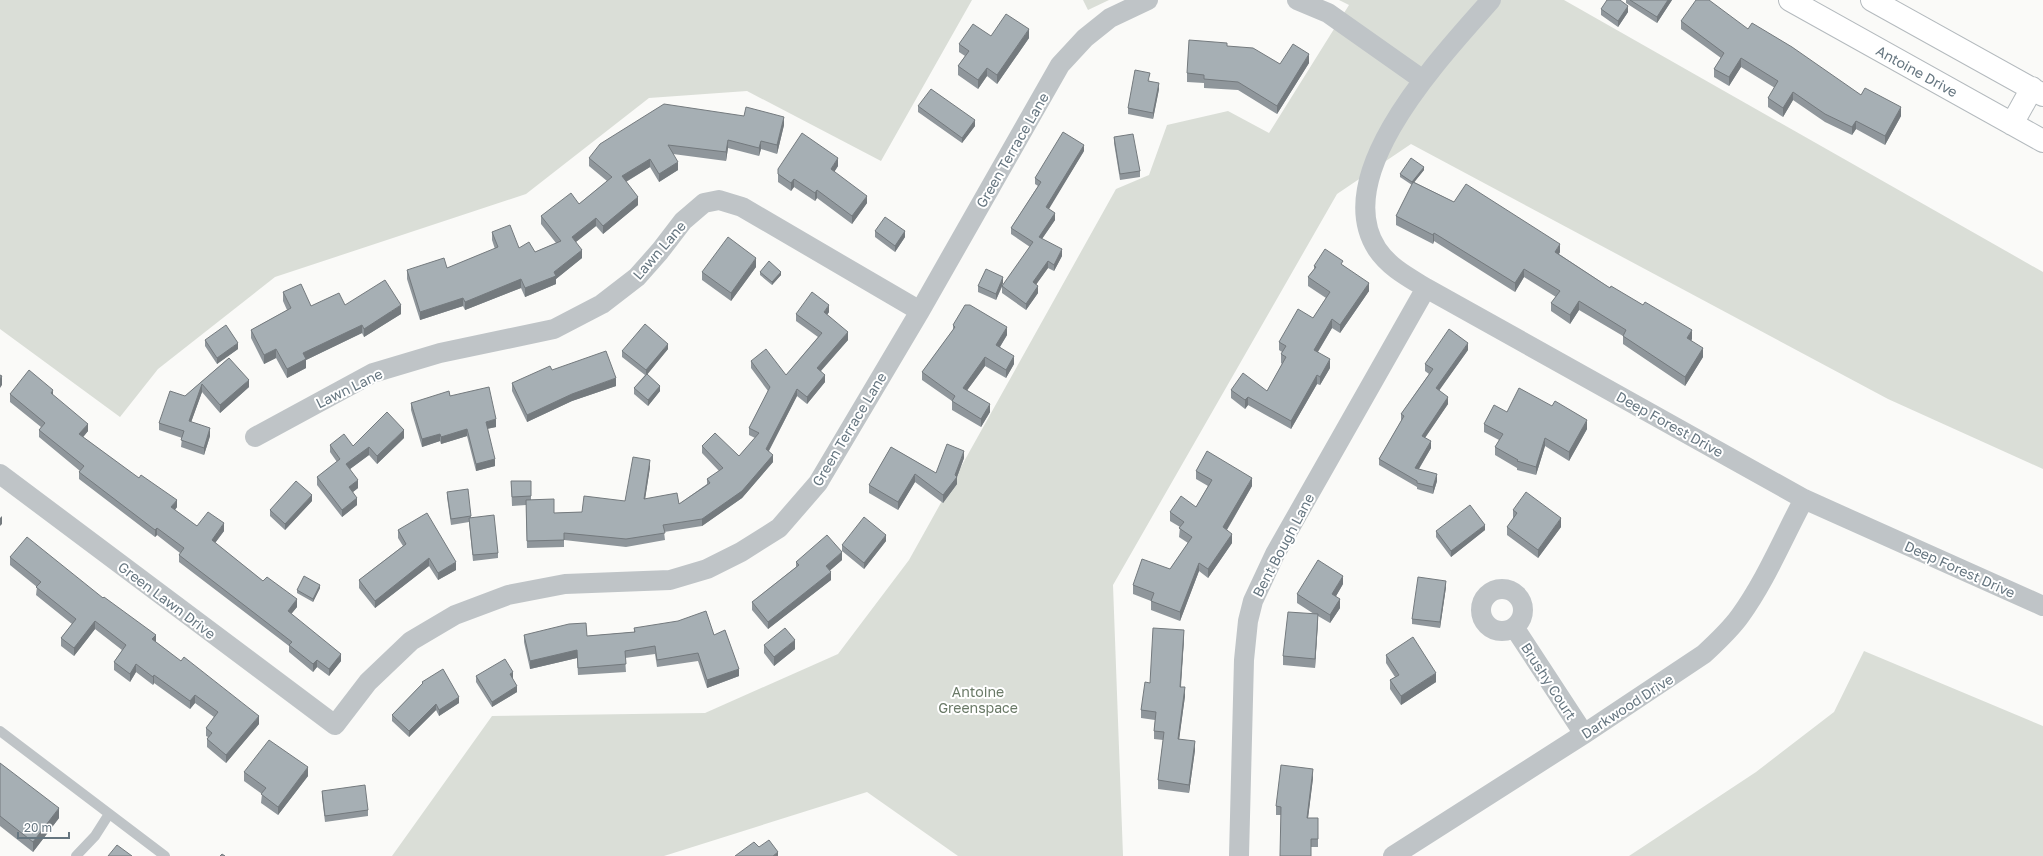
<svg xmlns="http://www.w3.org/2000/svg" width="2043" height="856" font-family="'Golos Text',sans-serif">
<rect width="100%" height="100%" fill="#fafaf8"/>
<path fill="#daded7" d="M0 0H972L881 161 747 91 649 98 526 194 275 277 158 369 120 417 0 329Z
M1083 0H1109L1088 10Z
M1339 0H1564L2043 272V469L1888 399 1411 144 1337 194 1113 585 1123 856H958L867 792 664 856H392L492 716 705 713 838 654 909 560 1116 189 1149 175 1167 125 1228 111 1269 133 1349 5Z
M1864 651 2043 726V856H1629L1756 772 1834 712Z"/>
<g fill="none" stroke-linecap="round" stroke-linejoin="round">
<defs>
<path id="secondary" d="M1790 0 2043 141
M1872 0 2043 95
M2012 124 2032 88"/>
</defs>
<use href="#secondary" stroke="#b4babe" stroke-width="24"/>
<path stroke="#bfc4c7" stroke-width="10" d="M0 731 165 856
M76 856 95 836 109 814"/>
<path stroke="#bfc4c7" stroke-width="20" d="M1297 0 1328 13 1423 80
M1491 0C1445 53 1328 173 1377 249 1389 267 1408 277 1426 288L1804 499 2043 606
M255 437 373 373 440 353 554 329 602 304 637 277 660 251 683 221 704 203 719 200 742 207 920 311
M0 474 335 725 368 682 411 641 455 615 508 595 565 584 670 580 707 569 741 552 779 528 818 483 920 311 1060 65 1085 38 1110 18 1148 0
M1481 610a21 21 0 1 1 42 0a21 21 0 1 1-42 0Z
M1514 627 1584 734
M1239 856 1244 660 1248 621 1253 601 1275 554 1426 288
M1393 856 1584 734 1704 654C1717 642 1730 630 1740 616 1766 580 1783 538 1804 499"/>
<use href="#secondary" stroke="#fff" stroke-width="22"/>
</g>
<path fill="#8f969b" d="M1626 0H1672L1657 23 1626 3Z
M1601 9 1628 12 1618 27 1601 15Z
M1681 21 1748 29 1861 95 1901 116 1885 145 1856 129 1852 135 1825 122 1793 100 1783 117 1768 107V98L1775 88 1741 67 1729 86 1714 77V69L1721 58 1681 29Z
M991 36 1029 38 997 84 987 76 978 89 958 75V66L965 56 959 52V44Z
M1227 46 1280 64 1309 63 1277 114 1238 90 1204 88V83L1187 82V73Z
M1150 79 1149 81 1159 89 1153 119 1128 114V108Z
M918 106 975 126 962 143 918 112Z
M784 125 777 154 761 149 759 156 728 148 726 161 673 154 678 170 659 182 650 167 626 182 638 205 603 234 596 226 576 242 582 258 556 279V284L525 297 521 288 465 310 463 306 420 320 407 279V270L447 268 495 249 492 240V232L519 248 535 252 556 243 541 224V216L579 204 607 181 589 166V158Z
M1114 137 1140 171V177L1120 180 1114 143Z
M1084 151 1048 209 1055 220 1042 239 1062 256 1054 271 1048 268 1036 284 1038 293 1026 310 1002 293V287L996 300 978 292V286L1003 283 1002 286 1030 247 1011 234V228L1038 186 1035 184V178Z
M838 166 834 172 867 203 852 224 817 198 815 201 794 187 791 191 778 182V169Z
M1424 170 1414 182 1454 202 1560 252 1559 254 1610 288 1692 339 1691 340 1703 357 1685 386 1623 344V336L1579 310 1570 324 1551 311V303L1556 297 1524 277 1515 292 1434 241 1433 244 1396 225V216L1412 185 1400 177V174Z
M875 231 905 237 895 252 875 237Z
M1343 265 1369 291 1340 333 1332 328 1318 352 1330 368 1320 385 1317 384 1291 429 1248 405 1245 409 1231 398V390L1267 391 1282 364 1281 363V354L1282 352 1279 350V342L1313 318 1326 298 1308 286V277L1314 269V266Z
M756 267 731 301 702 280V272Z
M760 272 781 275 772 285 760 275Z
M283 292 311 306 345 305 401 314 364 337 362 333 306 360V368L287 378 276 358 264 364 251 338V330L287 310 283 301Z
M829 312 827 315 848 340 821 371 825 382 807 404 797 396 769 451 773 462 742 498 702 526 664 532 665 540 626 547 564 540V547L527 548 526 505 512 506 511 481H531V500L554 513 582 512 625 501 650 467 645 499 679 504 707 484V479L719 471 702 453V446L739 456 755 438 749 435V428L768 391 751 368V361L786 375 818 337 796 321V314Z
M953 325 1007 335 1000 347 1014 364 1006 378 985 366 967 390 990 412 981 427 952 410V401L922 380V372L953 330Z
M205 340 238 349 217 364 205 346Z
M668 349 647 374 660 391 648 406 634 394V388L645 375 622 357V351Z
M1468 350 1439 390 1448 404 1425 438 1431 448 1419 469 1437 481 1433 494 1417 489V487L1379 465V459L1401 421V414L1429 374 1425 371V364Z
M229 358 249 387 220 413 202 392 191 422 210 436 204 455 181 447 182 438 159 430V423L185 396Z
M552 370 616 386 572 401 527 422 512 391V383Z
M10 394 53 395 88 431 83 437 177 507 175 510 197 526 224 531 215 543 263 581 297 607 291 614 341 661 329 676 317 667 313 672 289 652V646L179 562V555L180 553 157 535 155 537 79 479V472L80 471 39 437V430L41 427 10 402Z
M450 396 496 427 487 429 495 466 476 471 467 436 441 444 440 441 422 447 411 410V403Z
M1507 412 1587 429 1569 461 1545 446 1536 475 1517 470V468L1495 455V447L1499 440 1484 432V424Z
M404 438 377 464 369 455 350 469 358 488 353 492 357 505 342 517 317 485V477L337 462 330 452V445L353 446Z
M891 447 936 473 964 458 957 477V484L943 503 915 482 898 510 869 493V485Z
M1196 471 1252 486 1227 530 1232 543 1208 578 1199 571 1180 621 1151 610V601L1133 594V585L1170 569 1188 543 1179 537 1180 527 1170 521V512L1196 507 1208 486 1196 479Z
M447 492 471 516V518L498 553V558L473 561 469 522 451 525 447 497Z
M312 501 285 530 270 516V510Z
M1513 510 1561 527 1538 558 1507 535V527L1513 519Z
M398 530 456 570 438 580 429 566 375 608 359 588V580L403 546 398 538Z
M1485 530 1451 557 1436 537V531Z
M886 541 864 569 842 551V545Z
M10 557 156 642 259 724 226 763 207 747V739L208 737 206 736V728L214 717 195 703 190 709 154 683 153 685 136 672 130 682 114 670V662L122 650 95 629 74 656 61 646V638L72 624 36 595 37 587 10 565Z
M842 560 829 571 831 580 768 629 752 610V602L796 567V562Z
M1343 584 1336 596 1340 608 1330 623 1318 616 1315 668 1283 665V656L1314 614 1297 603V594Z
M1446 587 1440 628 1412 624V619Z
M320 588 313 602 297 593V590Z
M634 628 714 635 739 676 707 688 698 661 657 667 655 654 625 658 626 672 578 675 577 658 530 669 524 642V635L587 636 634 632Z
M1184 639 1181 687 1185 696 1179 739 1195 750 1189 793 1158 789V780L1163 740 1154 739V731L1155 720 1141 718V710L1150 683Z
M764 645 795 649 774 666 764 653Z
M1386 655 1436 682 1401 705 1390 689V680L1395 677 1386 663Z
M476 676 513 678H512L517 692 492 707 476 682Z
M422 682 459 703 439 716 436 710 409 737 392 721V715L422 684Z
M0 763 59 818 33 852 0 826Z
M244 772 308 776 278 815 261 803 262 794 244 781Z
M1313 778 1308 818 1318 827V847H1311L1281 815H1276V806Z
M322 791 368 810V816L325 822 322 797Z"/>
<path fill="#747a7e" d="M1668 0H1672L1657 23V17Z
M1628 6V12L1618 27V21Z
M1029 29V38L997 84V75Z
M1309 54V63L1277 114V106Z
M1741 58V67L1729 86V77Z
M987 68V76L978 89V80Z
M1159 83V89L1153 119V113Z
M1793 92V100L1783 117V108Z
M1901 107V116L1885 145V136Z
M784 117V125L777 154V145Z
M975 120V126L962 143V138Z
M1856 121V129L1852 135V127Z
M728 140V148L726 161V152Z
M761 141V149L759 156V148Z
M1084 145V151L1046 214V207Z
M838 158V166L831 177V169Z
M650 159V167L622 184V176Z
M678 162V170L659 182V174Z
M1424 167V170L1412 185V182Z
M794 179V187L791 191V183Z
M817 190V198L815 201V193Z
M867 196V203L852 224V216Z
M638 197V205L603 234V226Z
M1055 213V220L1039 243V237Z
M596 218V226L572 245V237Z
M905 231V237L895 252V246Z
M1434 233V241L1433 244V235Z
M1560 244V252L1555 260V252Z
M1062 249V256L1054 271V265Z
M582 250V258L556 279V284L525 297V288L554 272Z
M756 258V267L731 301V293Z
M1048 261V268L1033 289V282Z
M1524 269V277L1515 292V283Z
M781 272V275L772 285V282Z
M1003 277V283L996 300V294Z
M521 279V288L465 310V302Z
M1369 283V291L1340 333V325Z
M1038 286V293L1026 310V304Z
M463 298V306L420 320V312Z
M1579 301V310L1570 324V315Z
M401 305V314L364 337V329Z
M829 305V312L824 319V312Z
M1332 319V328L1314 358V350Z
M362 325V333L306 360V368L287 378V369L303 353Z
M1007 327V335L996 353V345Z
M1692 330V339L1687 347V338Z
M848 332V340L817 375V368Z
M238 343V349L217 364V358Z
M1468 343V350L1436 395V388Z
M668 344V349L646 376V370Z
M1703 348V357L1685 386V377Z
M276 349V358L264 364V355Z
M1014 356V364L1006 378V370Z
M985 357V366L963 396V388Z
M1330 359V368L1320 385V377Z
M825 375V382L807 404V397Z
M1317 375V384L1291 429V421Z
M2 376V385L0 388V379Z
M616 378V386L572 401 527 422V415L572 394Z
M249 380V387L220 413V405Z
M202 384V392L189 428V421Z
M660 386V391L648 406V400Z
M797 389V396L766 456V449Z
M53 390V397L51 393Z
M1248 397V405L1245 409V400Z
M1448 397V404L1422 442V436Z
M990 404V412L981 427V419Z
M496 419V427L486 429V422Z
M1587 420V429L1569 461V452Z
M88 424V431L79 442V434Z
M210 428V436L204 455V448Z
M467 429V436L441 444V437Z
M404 430V438L377 464V456Z
M440 434V441L422 447V439Z
M1545 438V446L1536 475V467Z
M1431 441V448L1415 475V468Z
M369 447V455L346 472V464Z
M964 451V458L957 477V484L943 503V495L955 475Z
M773 455V462L742 498 702 526V519Z
M495 459V466L476 471V464Z
M650 460V467L644 506V499Z
M915 474V482L898 510V502Z
M1437 474V481L1433 494V487Z
M1252 478V486L1223 536V527Z
M358 480V488L349 495V487Z
M312 495V501L285 530V524Z
M357 498V505L342 517V510Z
M177 500V507L171 515V507Z
M2 516V524L0 526V518Z
M1561 518V527L1538 558V550Z
M224 523V531L212 547V540Z
M1485 525V530L1451 557V551Z
M157 528V535L155 537V530Z
M1232 534V543L1208 578V569Z
M886 535V541L864 569V563Z
M842 552V560L826 574V566Z
M429 558V566L375 608V601Z
M456 562V570L438 580V573Z
M1199 563V571L1180 621V612Z
M831 572V580L768 629V622Z
M1343 576V584L1332 603V594Z
M1446 581V587L1440 628V622Z
M320 585V588L313 602V599Z
M297 599V607L288 618V611Z
M1340 599V608L1330 623V615Z
M1318 614V623L1315 668V659Z
M95 621V629L74 656V648Z
M1184 630V639L1180 695V687Z
M156 635V643L152 639Z
M795 640V649L774 666V657Z
M577 650V658L530 669V661Z
M341 654V661L329 676V669Z
M317 660V667L313 672V664Z
M136 664V672L130 682V674Z
M739 669V676L707 688V680Z
M513 672V678L510 680V674Z
M1436 673V682L1401 705V696Z
M154 675V683L153 685V677Z
M517 686V692L492 707V702Z
M1185 687V696L1178 748V739Z
M195 695V703L190 709V701Z
M459 697V703L439 716V710Z
M436 704V710L409 737V731Z
M259 716V724L226 763V755Z
M1195 741V750L1189 793V785Z
M308 767V776L278 815V807Z
M1313 769V778L1307 826V818Z
M59 808V818L33 852V842Z
M778 852V856H773Z"/>
<path fill="#a6afb4" stroke="#747a7e" d="M1607 0H1620L1628 6 1618 21 1601 9Z
M1630 0H1668L1657 17Z
M1696 0H1709L1748 29 1752 23 1792 47 1861 95 1865 88 1901 107 1885 136 1856 121 1852 127 1825 114 1793 92 1783 108 1768 98 1778 81 1741 58 1729 77 1714 69 1724 53 1681 21Z
M1006 14 1029 29 997 75 987 68 978 80 958 66 969 51 959 44 973 24 991 36Z
M1189 40 1227 43V46L1253 48 1280 64 1293 44 1309 54 1277 106 1238 82 1204 79V75L1187 73Z
M1135 70 1150 73 1148 81 1159 83 1153 113 1128 108Z
M931 89 975 120 962 138 918 106Z
M664 104 744 116 746 107 784 117 777 145 761 141 759 148 728 140 726 152 668 145 678 162 659 174 650 159 622 176 638 197 603 226 596 218 572 237 582 250 554 272 556 276 525 288 521 279 465 302 463 298 420 312 407 270 444 258 447 268 498 247 492 232 510 225 519 248 529 242 535 252 561 241 541 216 571 193 579 204 612 177 589 158 600 144Z
M1063 132 1084 145 1046 207 1055 213 1039 237 1062 249 1054 265 1048 261 1033 282 1038 286 1026 304 1002 286 1033 242 1011 228 1041 182 1035 178Z
M802 133 838 158 831 169 867 196 852 216 817 190 815 193 794 179 791 183 778 174V169Z
M1133 134 1140 171 1120 174 1114 137Z
M1411 158 1424 167 1412 182 1400 174Z
M1413 182 1454 202 1466 184 1560 244 1555 252 1610 288 1611 286 1643 305 1645 302 1692 330 1687 338 1703 348 1685 377 1623 336 1626 330 1579 301 1570 315 1551 303 1560 291 1524 269 1515 283 1434 233 1433 235 1396 216Z
M885 217 905 231 895 246 875 231Z
M728 237 756 258 731 293 702 272Z
M1325 249 1343 261 1341 264 1369 283 1340 325 1332 319 1314 350 1330 359 1320 377 1317 375 1291 421 1248 397 1245 400 1231 390 1243 373 1267 391 1286 357 1281 354 1286 346 1279 342 1298 309 1313 318 1330 292 1308 277 1316 267 1314 266Z
M769 261 781 272 772 282 760 272Z
M986 269 1003 277 996 294 978 286Z
M385 280 401 305 364 329 362 325 303 353 306 359 287 369 276 349 264 355 251 330 291 308 283 292 301 284 311 306 339 293 345 305Z
M812 292 829 305 824 312 848 332 817 368 825 375 807 397 797 389 766 449 773 455 742 491 702 519 663 525 665 533 626 539 564 533V540L527 541 526 500 554 499V513L582 512 584 496 625 501 633 457 650 460 644 499 677 493 679 504 710 483 707 479 723 468 702 446 715 433 739 456 759 433 749 428 770 387 751 361 766 349 786 375 822 333 796 314Z
M965 305H970L1007 327 996 345 1014 356 1006 370 985 357 963 388 990 404 981 419 952 401 955 396 922 372 955 327 953 325Z
M645 324 668 344 646 370 622 351Z
M226 325 238 343 217 358 205 340Z
M1449 329 1468 343 1436 388 1448 397 1422 436 1431 441 1415 468 1437 474 1433 487 1417 483V481L1379 459 1404 416 1401 414 1433 369 1425 364Z
M606 351 616 378 572 394 527 415 512 383 550 366 552 370Z
M229 358 249 380 220 405 202 384 189 421 210 428 204 448 181 440 184 431 159 423 170 391 185 396Z
M29 370 53 390 51 393 88 424 79 434 139 478 141 475 177 500 171 507 197 526 208 512 224 523 212 540 263 581 267 577 297 599 288 611 341 654 329 669 317 660 313 664 289 645 292 642 179 555 184 548 157 528 155 530 79 472 84 466 39 430 45 423 10 394Z
M647 374 660 386 648 400 634 388Z
M0 375 2 376 0 379Z
M489 387 496 419 486 422 495 459 476 464 467 429 441 437 440 434 422 439 411 403 449 391 450 396Z
M1519 388 1552 406 1555 401 1587 420 1569 452 1545 438 1536 467 1517 461 1518 460 1495 447 1503 434 1484 424 1494 405 1507 412Z
M387 412 404 430 377 456 369 447 346 464 358 480 349 487 357 498 342 510 317 477 340 459 330 445 344 434 353 446Z
M947 444 964 451 955 475 957 477 943 495 915 474 898 502 869 485 891 447 936 473Z
M1207 451 1252 478 1223 527 1232 534 1208 569 1199 563 1180 612 1151 601 1154 593 1133 585 1142 559 1170 569 1192 537 1179 528 1184 522 1170 512 1181 496 1196 507 1212 480 1196 471Z
M296 481 312 495 285 524 270 510Z
M511 481H531V496L512 497Z
M468 489 471 516 451 519 447 492Z
M1526 492 1561 518 1538 550 1507 527 1517 513 1513 510Z
M1470 505 1485 525 1451 551 1436 531Z
M427 513 456 562 438 573 429 558 375 601 359 580 406 544 398 530Z
M494 515 498 553 473 555 469 518Z
M864 517 886 535 864 563 842 545Z
M827 535 842 552 826 566 831 572 768 622 752 602 799 565 796 562Z
M27 537 103 598 104 597 156 635 152 639 181 661 184 657 259 716 226 755 207 739 212 733 206 728 218 712 195 695 190 701 154 675 153 677 136 664 130 674 114 662 126 645 95 621 74 648 61 638 76 619 36 587 41 582 10 557Z
M1318 560 1343 576 1332 594 1340 599 1330 615 1297 594Z
M304 576 320 585 313 599 297 590Z
M1418 577 1446 581 1440 622 1412 619Z
M706 611 714 635 725 630 739 669 707 680 698 653 657 660 655 646 625 651 626 664 578 668 577 650 530 661 524 635 569 624 586 623 587 636 635 632 634 628 678 621Z
M1288 612 1318 614 1315 659 1283 656Z
M785 628 795 640 774 657 764 645Z
M1153 628 1184 630 1180 687H1185L1178 739 1195 741 1189 785 1158 780 1164 732 1154 731 1156 712 1141 710 1145 682 1150 683Z
M1413 637 1436 673 1401 696 1390 680 1399 675 1386 655Z
M505 659 513 672 510 674 517 686 492 702 476 676Z
M443 669 459 697 439 710 436 704 409 731 392 715 423 683 422 682Z
M269 740 308 767 278 807 261 794 266 788 244 772Z
M0 763 59 808 33 842 0 816Z
M1281 765 1313 769 1307 818H1318V839H1311V856H1280L1281 807 1276 806Z
M365 785 368 810 325 816 322 791Z
M769 840 778 852 773 856H735L754 842 759 847Z
M117 845 132 856H108Z
M222 854 225 856H220Z"/>
<g text-anchor="middle" dominant-baseline="central" stroke-width="4" stroke-linejoin="round" paint-order="stroke">
<g font-size="14" fill="#667680" stroke="#fff">
<text transform="translate(1917 71) rotate(29)">Antoine Drive</text>
<text transform="translate(1012 150) rotate(-60)">Green Terrace Lane</text>
<text transform="translate(659 250) rotate(-49)">Lawn Lane</text>
<text transform="translate(349 388) rotate(-26)">Lawn Lane</text>
<text transform="translate(1670 424) rotate(29)">Deep Forest Drive</text>
<text transform="translate(849 429) rotate(-59)">Green Terrace Lane</text>
<text transform="translate(1283 545) rotate(-62)">Bent Bough Lane</text>
<text transform="translate(1960 569) rotate(24)">Deep Forest Drive</text>
<text transform="translate(167 600) rotate(37)">Green Lawn Drive</text>
<text transform="translate(1549 681) rotate(57)">Brushy Court</text>
<text transform="translate(1627 706) rotate(-33)">Darkwood Drive</text>
</g>
<g font-size="14" fill="#697966" stroke="#fff">
<text x="978" y="691">Antoine<tspan x="978" dy="16">Greenspace</tspan></text>
</g>
</g>
<path d="M18 832v6h51v-6" fill="none" stroke="#667680" stroke-width="2"/>
<text x="24" y="832" font-size="12" fill="#667680" stroke="#ffffff" stroke-width="3" paint-order="stroke">20 m</text>
</svg>
